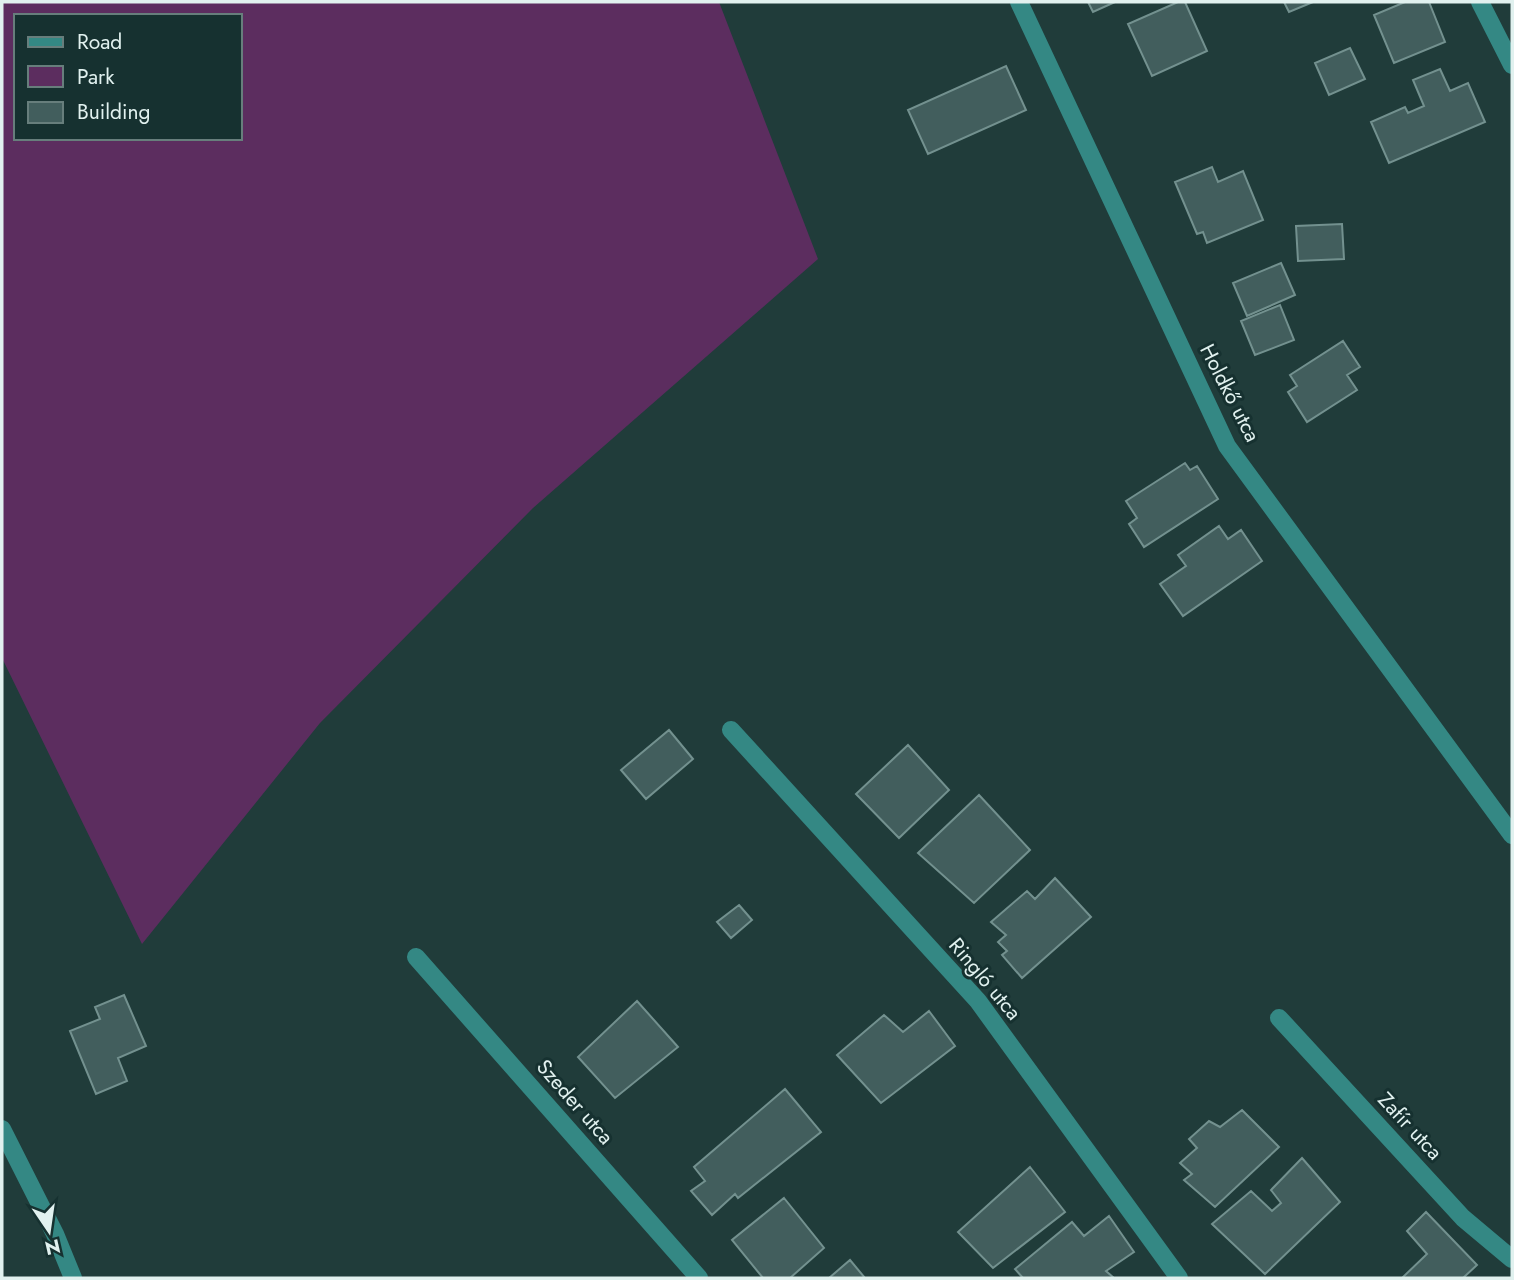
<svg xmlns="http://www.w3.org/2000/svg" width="1514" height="1280" font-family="Jost,sans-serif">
<rect width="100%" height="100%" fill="#203c3a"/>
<path fill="#5c2d5f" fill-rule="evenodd" d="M2 2H719L818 259 533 508 320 723 142 944 2 658ZM16 16H240V138H16Z"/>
<path fill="#425e5d" stroke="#73918f" stroke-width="2" d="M1088 2H1115L1093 12Z
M1178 2H1185L1207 51 1152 76 1128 24Z
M1284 2H1313L1289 12Z
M1405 2H1429L1445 42 1394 63 1374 15Z
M1350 48 1365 79 1329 95 1315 63Z
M1006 66 1026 110 928 154 908 110Z
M1440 69 1450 91 1468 83 1485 122 1389 163 1371 122 1405 107 1408 113 1424 106 1413 80Z
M1212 167 1218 182 1243 171 1263 220 1207 243 1203 232 1197 234 1175 182Z
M1342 224 1344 259 1298 261 1296 226Z
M1281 263 1295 295 1247 316 1233 283Z
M1280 305 1294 340 1255 355 1241 321Z
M1343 341 1360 367 1347 375 1357 390 1307 422 1288 392 1297 386 1290 375Z
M1185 463 1190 470 1197 466 1218 499 1144 547 1129 524 1137 518 1126 501Z
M1219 526 1228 539 1241 530 1262 561 1183 616 1160 584 1186 566 1178 555Z
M669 730 693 759 646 799 621 770Z
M908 745 949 790 899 838 856 794Z
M979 795 1030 850 974 903 918 853Z
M1055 878 1091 917 1022 978 1002 955 1007 951 998 942 1006 935 991 922 1027 891 1035 899Z
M739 905 752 920 731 938 717 922Z
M124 995 146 1046 118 1058 127 1081 96 1094 70 1031 100 1019 95 1007Z
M637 1001 678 1047 615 1098 578 1057Z
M929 1011 955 1046 881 1103 837 1055 884 1015 903 1032Z
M785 1089 821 1132 738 1198 735 1194 712 1215 691 1191 705 1181 694 1167Z
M1242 1110 1279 1147 1215 1207 1184 1180 1192 1174 1180 1163 1197 1148 1189 1139 1209 1121 1220 1127Z
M1302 1158 1340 1202 1265 1274 1212 1224 1251 1191 1272 1211 1281 1203 1271 1190Z
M1030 1167 1065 1212 993 1268 958 1232Z
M784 1198 824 1248 790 1278H763L732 1240Z
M1426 1212 1477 1265 1463 1278H1402L1427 1254 1407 1231Z
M1109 1216 1134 1252 1106 1271 1114 1278H1023L1015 1269 1072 1222 1084 1236Z
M850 1260 865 1278H829Z"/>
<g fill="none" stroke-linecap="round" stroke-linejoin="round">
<path stroke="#348884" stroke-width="18" d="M1019 2 1227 446 1512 835
M1480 2 1512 65
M731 730 978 1001 1179 1278
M416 957 699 1278
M1279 1018 1463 1218 1512 1259
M2 1129 55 1234 73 1278"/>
</g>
<g text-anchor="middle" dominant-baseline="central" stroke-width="6" stroke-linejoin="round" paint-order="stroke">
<g font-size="21" fill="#e1f1ef" stroke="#163130">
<text transform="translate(1230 393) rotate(63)">Holdkő utca</text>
<text transform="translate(985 979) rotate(50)">Ringló utca</text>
<text transform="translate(575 1102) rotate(49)">Szeder utca</text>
<text transform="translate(1410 1126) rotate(47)">Zafír utca</text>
</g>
</g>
<rect width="1514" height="1280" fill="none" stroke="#e1f1ef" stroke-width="7"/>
<rect x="14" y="14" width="228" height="126" fill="#163130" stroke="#677e7c" stroke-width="2"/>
<rect x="28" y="37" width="35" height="10" fill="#348884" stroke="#677e7c" stroke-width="2"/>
<text x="77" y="49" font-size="21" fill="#e1f1ef">Road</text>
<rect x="28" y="66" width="35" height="21" fill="#5c2d5f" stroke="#677e7c" stroke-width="2"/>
<text x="77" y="84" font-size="21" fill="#e1f1ef">Park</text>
<rect x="28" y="102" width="35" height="21" fill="#425e5d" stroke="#677e7c" stroke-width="2"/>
<text x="77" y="119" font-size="21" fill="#e1f1ef">Building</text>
<g transform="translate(49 1231) rotate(167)" stroke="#163130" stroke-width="5" paint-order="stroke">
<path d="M0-5L12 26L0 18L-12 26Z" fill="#e1f1ef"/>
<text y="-10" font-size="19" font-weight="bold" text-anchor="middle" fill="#e1f1ef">N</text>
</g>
</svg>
